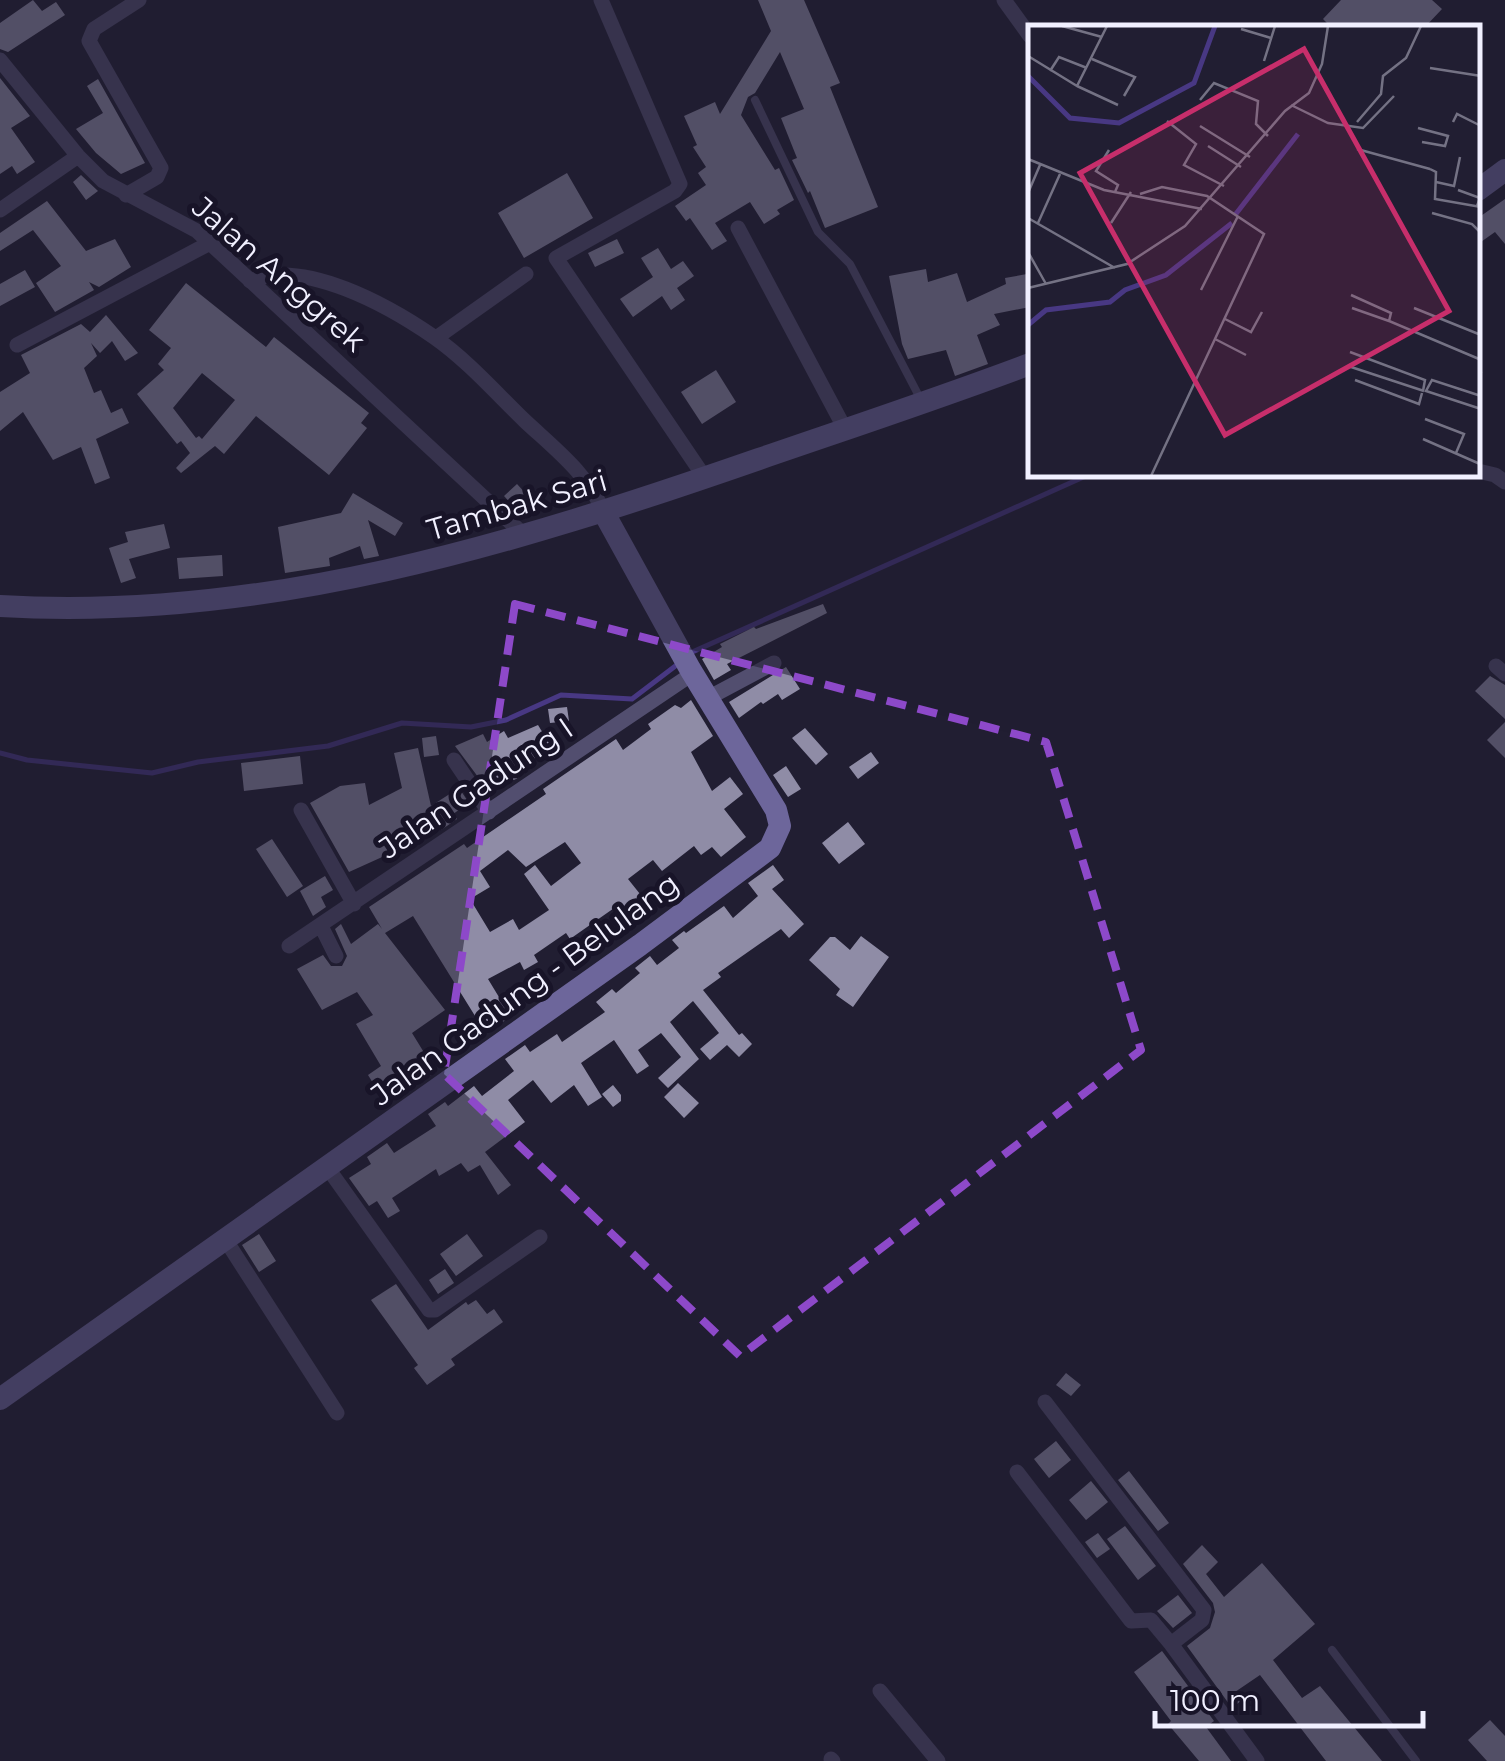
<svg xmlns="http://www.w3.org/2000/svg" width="1505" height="1761" font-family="Montserrat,sans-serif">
<rect width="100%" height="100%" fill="#211e32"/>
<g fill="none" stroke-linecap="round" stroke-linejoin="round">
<path stroke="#483883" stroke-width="5" d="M690 653 1088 475
M0 753 27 760 152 773 198 762 328 746 402 723 471 727 506 720 561 695 632 699 678 664"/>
</g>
<path fill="#8f8ca6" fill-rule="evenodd" d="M33 0 42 11 56 2 65 15 8 52 0 49V23Z
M758 0H804L840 83 830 87 878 207 825 228 810 191 808 193 792 160 797 158 781 118 804 109 780 52 755 93 748 97 741 115 775 170 779 168 794 200 777 210 780 214 764 224 750 202 715 223 727 241 712 250 690 218 686 221 675 206 706 185 698 173 706 167 693 147 697 145 684 116 715 102 720 114 771 31Z
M1341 0H1432L1442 9 1424 28H1332L1323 19Z
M0 78 30 116 11 128 35 162 17 174 12 166 0 174Z
M98 79 145 163 121 174 96 153 76 129 103 113 87 86Z
M567 173 593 218 524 258 498 213Z
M81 175 98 191 86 200 73 182Z
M1505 199V244L1495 232 1478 244V218Z
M47 201 86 251 115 239 131 267 99 287 89 282 94 290 55 312 36 283 61 266 33 230 0 251V233Z
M617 239 624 253 595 267 588 253Z
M658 248 671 269 683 261 694 276 677 288 685 300 671 310 662 296 633 317 620 299 653 277 641 258Z
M926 269 928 282 957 273 967 302 1006 284 1005 278 1027 274 1030 307 994 314 1000 325 977 335 988 364 955 376 946 350 908 359 902 344 889 276Z
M25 270 35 287 0 306V284Z
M186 283 266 347 274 337 369 413 361 423 367 428 329 475 256 416 224 454 215 446 181 473 176 468 190 453 181 441 177 444 137 394 164 370 158 364 171 348 149 330ZM202 373 235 400 202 439 199 436 196 438 173 408Z
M106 315 138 353 125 361 112 341 100 353 91 343 97 356 84 368 94 393 101 390 111 413 122 408 129 423 96 439 110 478 95 484 81 447 53 460 23 412 0 431V392L30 373 21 355 81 324 90 332Z
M716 370 736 402 702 424 681 392Z
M517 484 537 506 524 518 504 496Z
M353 493 403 523 395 536 368 520 379 556 364 559 360 546 329 558 330 566 285 573 278 527 341 513Z
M164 524 170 548 129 559 136 578 121 583 109 548 128 542 125 532Z
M222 555 223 576 179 579 177 558Z
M823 604 827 613 727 664 731 670 714 680 702 659 722 647 720 644 754 627 756 629Z
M786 667 800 689 782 700 778 694 763 704 761 702 739 718 729 702Z
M1490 676 1505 685V719L1475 691Z
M691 700 713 736 691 752 712 791 730 777 743 794 724 809 746 837 721 857 712 847 701 855 694 846 662 871 653 860 628 879 648 904 626 920 617 906 570 939 566 933 534 955 538 962 524 970 520 962 488 979 511 1017 485 1032 413 916 385 933 445 1010 412 1033 436 1072 421 1082 417 1076 383 1099 368 1075 381 1066 356 1024 373 1015 357 992 322 1010 297 969 323 955 331 966H342L347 956 335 929 341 924 351 944 378 924 382 929 369 907 464 844 467 848 546 794 543 789 616 739 623 750 651 729 648 724 675 705 681 708ZM565 842 581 863 551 886 535 865 524 874 549 910 519 930 513 919 490 932 470 899 490 887 480 871 508 850 526 867Z
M567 707 569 721 550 723 548 709Z
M1505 722V758L1487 740Z
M538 725 552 748 525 764 529 770 516 779 487 789 455 746 483 734 487 742 504 731 508 738Z
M805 728 828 754 816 765 792 738Z
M436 736 439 755 424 757 422 738Z
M418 748 431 806 459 788 469 803 453 814 457 819 441 830 437 824 389 850 391 853 349 872 310 803 340 786 365 783 369 805 402 788 394 753Z
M871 752 879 763 858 779 849 767Z
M300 756 303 784 244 791 241 763Z
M786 766 801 789 788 797 773 775Z
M848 822 865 844 839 864 822 843Z
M272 839 303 886 287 897 256 849Z
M773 865 784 880 772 889 804 924 789 938 781 929 718 973 721 977 703 990 739 1035 742 1033 752 1044 739 1057 727 1045 710 1060 700 1049 719 1033 693 1001 670 1022 699 1059 668 1088 658 1078 681 1057 661 1033 638 1050 649 1066 637 1074 614 1040 581 1063 602 1097 588 1106 574 1085 551 1103 533 1080 508 1100 525 1122 485 1152 511 1185 498 1195 480 1165 468 1172 461 1163 439 1176 436 1169 392 1198 400 1211 388 1218 377 1201 369 1206 349 1178 371 1164 367 1157 387 1143 394 1153 436 1126 428 1114 445 1102 448 1106 474 1086 482 1096 514 1071 505 1059 525 1045 530 1052 557 1034 562 1042 605 1012 596 1002 612 989 616 993 640 973 635 968 650 956 657 965 679 948 672 940 684 931 686 933 724 906 733 918 758 896 748 883Z
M325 876 333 890 321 897 326 907 313 916 300 891Z
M861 936 889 957 853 1007 836 995 840 989 809 960 830 937H835L850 950Z
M678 1083 699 1103 684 1118 664 1097Z
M613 1085 621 1095V1101L613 1107 602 1094Z
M259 1234 276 1261 259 1272 242 1245Z
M467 1234 483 1256 456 1276 440 1254Z
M445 1269 454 1283 438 1294 429 1280Z
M396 1284 428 1330 466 1302 468 1305 476 1300 487 1314 494 1309 503 1322 451 1359 455 1365 427 1385 414 1368 418 1365 371 1300Z
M1066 1373 1081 1385 1071 1396 1056 1385Z
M1056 1441 1071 1460 1049 1478 1034 1459Z
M1129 1471 1169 1523 1158 1531 1118 1480Z
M1091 1481 1108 1502 1086 1520 1069 1500Z
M1125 1526 1156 1566 1138 1580 1107 1539Z
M1098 1533 1110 1549 1097 1558 1085 1542Z
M1202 1545 1218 1562 1206 1574 1224 1597 1262 1563 1315 1624 1273 1660 1302 1698 1320 1686 1382 1761H1326L1260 1675 1235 1692 1241 1701 1232 1708 1187 1646 1210 1628 1215 1612 1213 1603 1183 1564Z
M1178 1595 1192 1613 1173 1628 1157 1611Z
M1162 1651 1214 1721 1206 1727 1231 1761H1199L1168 1724 1171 1721 1134 1672Z
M1490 1720 1505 1736V1761H1487L1468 1740Z"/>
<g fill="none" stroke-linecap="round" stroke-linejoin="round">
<path stroke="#524e6f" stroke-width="8" d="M755 100 818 232 850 264 921 400
M1332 1650 1416 1761"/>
<path stroke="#524e6f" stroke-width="15" d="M601 0 680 184 675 191 556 258 705 478
M1004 0 1030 36
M0 60 78 156 103 181 197 231 523 534
M126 195 157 177 161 168 89 41 94 29 139 0
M0 210 78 156
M738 228 845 429
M250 281C304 258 389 306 434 337 467 360 496 393 525 421 555 449 588 474 604 513
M436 338 526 274
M17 345 210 243
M1478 471 1495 475 1505 482
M1496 666 1505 674
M708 698 774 663
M454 760 489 812
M301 810 354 904
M321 926 336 956
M289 946 692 674
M327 1167 429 1310H435L540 1237
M225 1239 337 1413
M1045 1402 1204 1610 1202 1620 1171 1644 1257 1761
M1017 1472 1131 1621 1151 1620 1171 1644
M880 1691 938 1761
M831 1759 833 1761"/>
<path stroke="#6d669b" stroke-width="22" d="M1478 190 1505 170
M0 606C263 622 514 544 759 459 849 428 940 398 1030 364
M0 1399 640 945 770 848 780 826 776 810 690 669 604 513"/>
</g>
<path d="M0 0H1505V1761H0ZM515 604 1046 742 1141 1050 740 1356 444 1074Z" fill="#211e32" fill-opacity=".55" fill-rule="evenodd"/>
<path fill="none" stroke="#8d49c9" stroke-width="8" stroke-dasharray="20 12" stroke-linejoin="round" d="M515 604 1046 742 1141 1050 740 1356 444 1074Z"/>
<g text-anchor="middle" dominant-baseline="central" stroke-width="10" stroke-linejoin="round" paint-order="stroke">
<g font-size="30" fill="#f1f0ff" stroke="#181428">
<text transform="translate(279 274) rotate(41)">Jalan Anggrek</text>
<text transform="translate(517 505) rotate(-16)">Tambak Sari</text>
<text transform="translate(476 788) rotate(-34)">Jalan Gadung I</text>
<text transform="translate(525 989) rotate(-36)">Jalan Gadung - Belulang</text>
</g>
</g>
<g transform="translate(1028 25)">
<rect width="452" height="452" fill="#211e32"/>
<path fill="none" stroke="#483883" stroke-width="5" d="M0 51 42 93 91 98 166 58 187 1M207 190 270 109M0 300 18 285 82 277 97 265 138 250 204 198"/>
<path fill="none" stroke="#747284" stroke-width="2.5" d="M34 1 74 12M213 4 243 13M0 31 49 61 79 1M64 34 107 52 96 71M236 36 247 1M402 43 453 51M22 46 31 32 59 43M49 61 90 80M172 75 186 58 230 76 228 99 240 111M263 80 300 98 335 103 366 71M139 96 168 119 156 140 196 161M329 97 353 69 355 51 378 33 393 1M425 97 429 89 453 101M172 101 222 132M390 103 420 111 417 121 394 117M180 121 213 142M329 124 402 144M81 125 68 146 90 160 87 167M0 134 76 165 174 184M402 144 408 147 407 174 453 182M408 157 426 161 432 132M430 165 452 173 449 181M0 168 12 140M112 169 134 162 179 171 236 209 123 451M404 188 444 199 453 208M0 193 87 243M10 198 32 149M83 198 103 167M0 227 18 259M0 263 99 239 157 201 257 86 281 68 294 39 300 1M173 265 210 191M323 270 363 288 361 296 451 334 453 348M324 283 361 296M386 283 453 310M197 294 223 307 234 287M187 314 218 330M322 327 397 355 395 366M320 341 396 366M327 355 391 379 394 368M453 371 404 355 398 366 453 384M397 394 436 409 428 428M395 414 452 439"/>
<path fill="#c72e6b" fill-opacity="0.15" stroke="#c72e6b" stroke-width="5" d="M276 24 421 286 197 410 52 148Z"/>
<rect width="452" height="452" fill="none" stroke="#f1f0ff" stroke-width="5"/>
</g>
<path d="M1155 1711v15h268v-15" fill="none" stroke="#f1f0ff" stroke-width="5"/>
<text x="1170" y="1711" font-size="30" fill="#f1f0ff" stroke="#181428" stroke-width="8" paint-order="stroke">100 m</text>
</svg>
